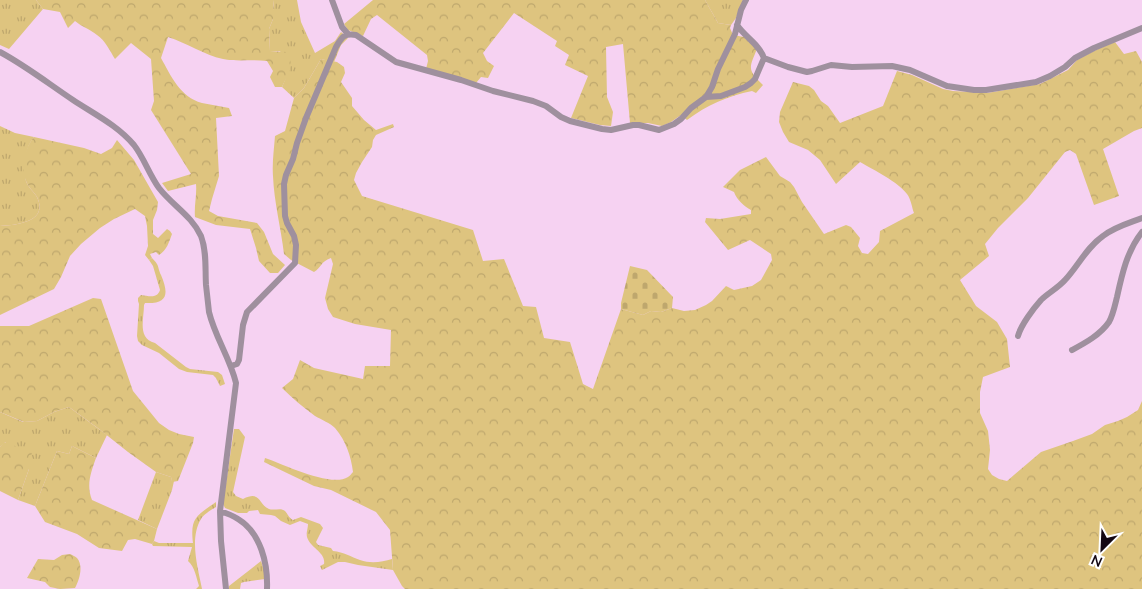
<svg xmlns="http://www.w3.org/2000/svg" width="1142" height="589" font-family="'Nunito Sans',sans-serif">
<defs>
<pattern id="grass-tufts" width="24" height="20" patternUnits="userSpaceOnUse" patternTransform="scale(1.25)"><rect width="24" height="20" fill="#dec47f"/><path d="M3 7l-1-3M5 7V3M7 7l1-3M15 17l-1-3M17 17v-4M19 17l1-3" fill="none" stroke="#bea76d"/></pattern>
<pattern id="forest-crowns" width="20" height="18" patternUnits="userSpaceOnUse" patternTransform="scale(1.25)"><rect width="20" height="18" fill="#dec47f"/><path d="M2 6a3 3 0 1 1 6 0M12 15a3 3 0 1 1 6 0" fill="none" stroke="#bea76d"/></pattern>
<pattern id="cemetery-stones" width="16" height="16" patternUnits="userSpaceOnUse" patternTransform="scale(1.25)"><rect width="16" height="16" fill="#dec47f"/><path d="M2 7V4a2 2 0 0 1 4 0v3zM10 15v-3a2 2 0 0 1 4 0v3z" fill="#bea76d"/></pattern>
</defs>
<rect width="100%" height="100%" fill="#f6d2f2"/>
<path fill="url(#grass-tufts)" d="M0 0H36L43 9 9 49 0 45Z
M274 0H297L301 22 315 53 335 41 341 32 348 38 341 45 334 62 321 59 304 88 294 98 282 87 289 70 280 51H270L269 29 273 19V10Z
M705 0H743L736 18 731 25 718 23Z
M0 126 15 133 34 137C25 148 25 160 25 174 26 176 25 179 26 181 28 187 34 192 37 197 49 222 16 225 0 226Z
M152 258C160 266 157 266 161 275 169 294 168 304 145 303L144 305C144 319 137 338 155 343L186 367 190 369 218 372 222 375 225 384 220 386 216 378 213 375 187 372 179 369 159 353 142 345 138 341 137 336 139 304 138 301V298L141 295C149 296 157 299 160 290L153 266 149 260Z
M69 407 107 435 96 458 72 446 69 454 57 451 35 506 18 500 29 469 5 442 0 447V412L23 422 37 421 54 412Z
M234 429H239L245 437 233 492 236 496 243 499C261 490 258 504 269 509 274 511 281 507 285 511 288 514 288 517 293 520L301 517 320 524 323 528 316 542 318 545 331 548 333 551C344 552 351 557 360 560 371 564 382 562 392 559L393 570 358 565 345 562H338L322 570 320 566 324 564C326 552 310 548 307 537 306 533 308 528 308 524L300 521 290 525 281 521 275 516 271 515 260 514 258 510 249 511 247 513H238L225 508 223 504Z
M156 472 171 477 172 481H174L172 490 157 529 138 520Z
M216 502V507C211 510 204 514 201 519 189 539 198 568 202 589H196L199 586C196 577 195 567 188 561L192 547 153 546 152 544 154 541 159 543H193C190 518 196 516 216 502Z
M261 561 265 573V579L244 582 241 583 240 589H229V586Z"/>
<path fill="url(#forest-crowns)" d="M36 0H274L273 10V19L269 29 270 51 287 52C295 65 288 74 282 87H275L270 77 273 71 267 61C252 59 238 62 223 59 204 55 187 43 168 37L161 58C171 76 180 97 202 103 211 105 220 106 229 108L232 116 216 118 219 176 212 199 209 211 218 216 257 223 264 232 273 254 285 265 278 273H270L259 261 256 248 250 229 216 225 195 217C194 206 197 195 196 184L168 191 162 183 191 174 151 110 154 101 151 59 131 43 115 59C110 51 105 40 97 35 90 29 82 27 75 21L68 28 60 12 43 9Z
M373 0H705L718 23 731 25 730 28 733 35 744 37 757 49C749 68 747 70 763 85L756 93 752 91C728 96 707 105 687 120L681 115 671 122 662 126 648 123H630L623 44 606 47 607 97 613 112 611 126 600 125 571 118 588 76 565 65 569 55 555 46 557 41 514 13 483 53 487 61 494 66 488 78 481 77 476 83 426 69 428 61 427 55 377 15 371 19 363 36 348 30 344 24Z
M1115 42 1124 54 1136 51 1142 62V128L1134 131 1103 149 1119 196 1094 205 1076 154 1070 150 1065 152 1028 198 998 228 985 244 989 256 960 280 976 306 997 322 1007 339 1010 367 983 377 980 392V413L988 431 990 450 988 469 992 475 999 479 1007 481 1041 452 1073 441 1092 434 1105 425 1118 421 1127 417 1138 410 1142 401V589H405L402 586 393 570 390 530 376 512 331 490 314 486 264 462 265 458C283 464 331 488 348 477 350 476 351 474 353 472 351 456 346 441 335 428 330 423 322 420 315 416 303 407 292 398 282 388L293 379 300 360 314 368 363 379 365 366H390L391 330 355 324 333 317 328 309 325 298 333 264 331 258C320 262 322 267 314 272L291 260 284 254C281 228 274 202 273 176 272 163 274 149 275 136L285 131 294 98 304 88 321 59 337 62 344 67 345 73 341 82 352 98V106L364 120 376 130 393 124 394 127 376 135 373 140 372 147 362 162 356 173 354 180 362 196 473 230 483 261 504 259 523 306 536 307 544 338 570 342 583 384 593 389 621 309 643 315 651 311 661 312 672 308 684 311 695 310 706 305 712 301 726 286 734 290 752 286 761 280 772 260 771 254 750 240 728 250 705 222 706 218 720 219 751 214V210C744 206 737 200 734 192L723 187 740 170 766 157 780 176 790 182 794 187 802 202 824 234 846 225 851 227 860 238 858 246 862 253 868 254 879 242 880 231 914 213C912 208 911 199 907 194 898 182 874 170 860 162L836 184 820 160 808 150 789 142 783 132 779 122 780 112 793 82 809 86 814 90 821 101 828 106 840 123 883 106 897 71 912 75 943 89 953 91 987 93 1040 84 1068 70 1077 60 1096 50Z
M34 137 84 148 101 154 112 148 117 140 134 160 158 202 157 210 153 220V234L158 238 167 229 170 231 172 234C169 242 167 250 159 255L156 252 150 254 152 258 149 260 145 255 148 246 147 226 145 216 135 209 114 219 100 228 81 244 70 256 61 277 54 289 0 315V226C16 225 49 222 37 197 34 192 28 187 26 181 20 168 25 147 34 137Z
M93 298 101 299 133 391 159 423 169 430 179 434 194 437 193 443 178 481 172 482 171 477 156 472 128 452 99 429 69 407 54 412 37 421 24 422 0 412V326H29Z
M4 442 32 452 29 469 18 500 0 491V447Z
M72 446 96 458C91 472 86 485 92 500L157 529 154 541 152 544 135 539 128 540 122 551 99 548 77 534 45 522 35 506 57 451 69 454Z
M70 554C72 555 75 556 77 558 84 566 79 581 75 588L60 589 50 587 45 582 27 578 38 559 54 560 62 555Z"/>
<path fill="url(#cemetery-stones)" d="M630 266 647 270 673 297 672 308 661 312 651 311 643 315 621 309V303Z"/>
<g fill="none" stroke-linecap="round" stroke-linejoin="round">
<path stroke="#9f909e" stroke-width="6" d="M332 0 342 27 348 34
M0 52C26 66 49 84 73 100 94 114 117 125 134 145 144 158 149 174 159 188 172 205 192 216 201 236 207 252 205 269 206 285 207 294 208 303 209 312 215 337 230 358 236 383L220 511 221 541 226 589
M764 58 788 67 807 72 812 71 831 65 852 67 892 66 910 70 947 86 974 90H986L1036 82 1050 76 1065 67 1075 58 1094 48 1142 28
M706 97 721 96 745 87 751 83 755 79 764 58C759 44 745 37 737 25
M1018 336C1021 325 1033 309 1041 300 1048 293 1058 288 1065 280 1078 266 1087 247 1103 236 1114 227 1129 223 1142 218
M1072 350C1085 343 1100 335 1109 322 1113 315 1115 305 1117 297 1122 274 1127 251 1142 232
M231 366 237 364 239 360 243 325 247 312 295 263 296 245 294 236 287 223 285 216 284 184 286 175 293 159 297 143 306 118 336 47C342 37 344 33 356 35L396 62 461 80 493 91 533 101 546 106 561 117 570 121 602 129 611 130 633 125H639L659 130 674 124 681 119 691 108 706 97 712 87 718 69 735 34 741 10 746 0
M220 511C226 513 232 515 238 519 261 533 268 564 267 589"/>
</g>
<g transform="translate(1102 549) rotate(204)" stroke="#ffffff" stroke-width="4" paint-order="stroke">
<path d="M0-4L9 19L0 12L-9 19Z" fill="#130712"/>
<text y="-8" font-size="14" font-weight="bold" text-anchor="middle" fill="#130712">N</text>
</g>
</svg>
